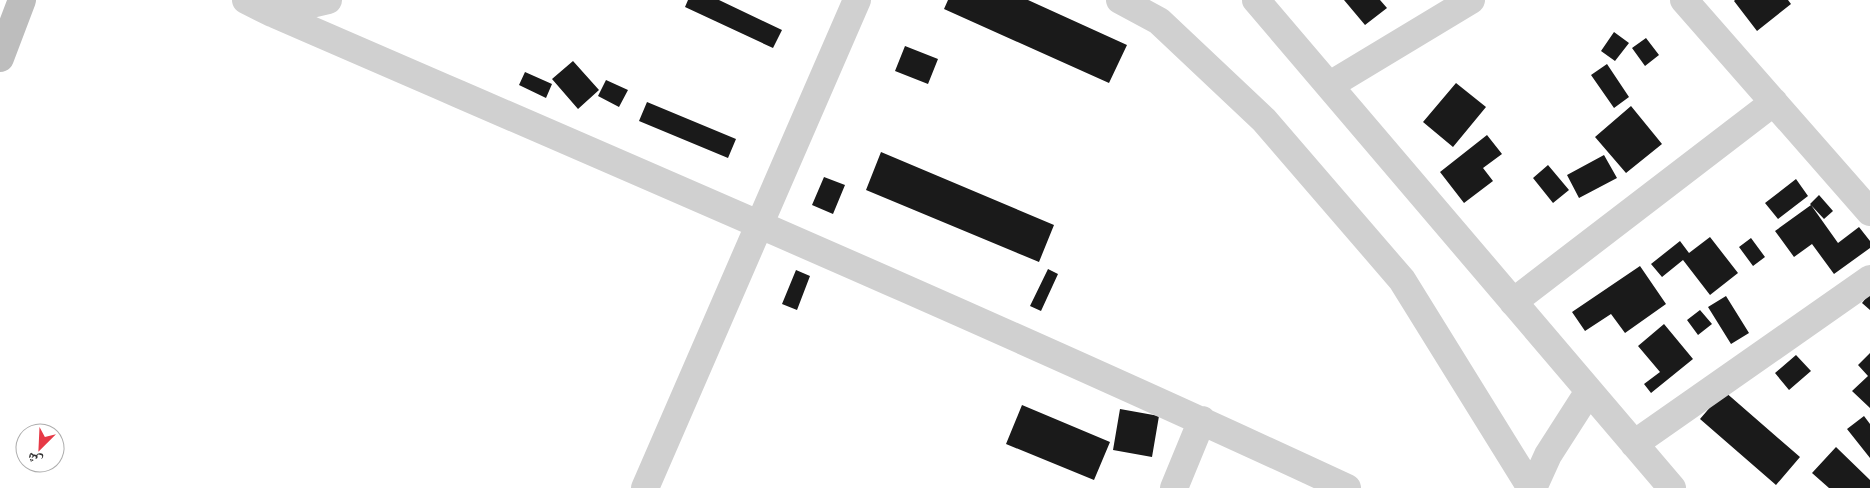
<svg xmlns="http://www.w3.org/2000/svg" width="1870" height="488" font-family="Overpass,'Noto Naskh Arabic',sans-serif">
<rect width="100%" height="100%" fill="#fff"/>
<path fill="#1a1a1a" d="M688 0H719L782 30 773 48 685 7Z
M948 0H1028L1127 45 1109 83 944 9Z
M1344 0H1380L1387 8 1365 25Z
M1735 0H1788L1791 4 1757 31 1734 1Z
M1614 32 1629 43 1615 61 1601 51Z
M1646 38 1659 55 1645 66 1632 48Z
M905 46 938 59 928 84 895 71Z
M573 61 599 90 578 109 552 79Z
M1607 64 1629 97 1614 108 1591 75Z
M525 72 552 84 546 98 519 85Z
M606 80 628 90 619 107 598 96Z
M1456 83 1486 107 1453 147 1423 122Z
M647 102 736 139 728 158 639 121Z
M1631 106 1662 144 1626 173 1595 137Z
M1487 135 1502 154 1483 168 1493 181 1464 203 1440 172Z
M881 152 1054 225 1039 262 866 190Z
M1604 155 1617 178 1579 198 1567 175Z
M1548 165 1569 190 1553 203 1533 178Z
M824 177 845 185 833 214 812 205Z
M1796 179 1808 196 1778 219 1765 203Z
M1819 195 1833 211 1824 219 1810 204Z
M1811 205 1838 243 1859 227 1870 241V248L1834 274 1812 244 1794 257 1775 231Z
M1710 237 1738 273 1710 295 1683 260 1662 277 1651 264 1680 241 1689 253Z
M1751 238 1765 257 1753 266 1739 247Z
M1640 266 1666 304 1625 333 1611 314 1585 331 1572 312Z
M1048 269 1058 274 1041 311 1030 306Z
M796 270 810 276 797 310 782 304Z
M1870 293V310L1862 303Z
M1726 296 1749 333 1731 344 1708 307Z
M1700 310 1712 324 1698 335 1687 320Z
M1664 324 1693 359 1651 393 1644 384 1660 372 1638 346Z
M1870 353V408L1852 391 1868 376 1858 365Z
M1796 355 1811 371 1789 390 1775 373Z
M1724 391 1800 457 1776 485 1700 419Z
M1022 405 1110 442 1094 480 1006 444Z
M1120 409 1159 416 1152 457 1113 450Z
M1864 416 1870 424V458L1847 429Z
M1836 447 1870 480V488H1829L1812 473Z"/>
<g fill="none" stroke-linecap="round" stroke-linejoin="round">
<path stroke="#d0d0d0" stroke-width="28" d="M246 0 272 13C631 169 992 323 1347 488
M1120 0 1159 21 1264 120 1402 280 1531 488
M1256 0 1672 488
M1684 0 1870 212
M272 13 328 0
M1330 85 1471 0
M1513 302 1774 102
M1634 444 1870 279
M645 488 857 0
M1174 488 1202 420
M1533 488 1548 455 1589 391"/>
<path stroke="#bdbdbd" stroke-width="28" d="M0 58 22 0"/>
</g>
<g transform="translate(40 448) rotate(204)"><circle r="24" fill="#ffffff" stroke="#adadad"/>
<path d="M0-4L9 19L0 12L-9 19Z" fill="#e63946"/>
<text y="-8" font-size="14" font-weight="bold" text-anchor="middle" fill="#333333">ش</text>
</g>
</svg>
